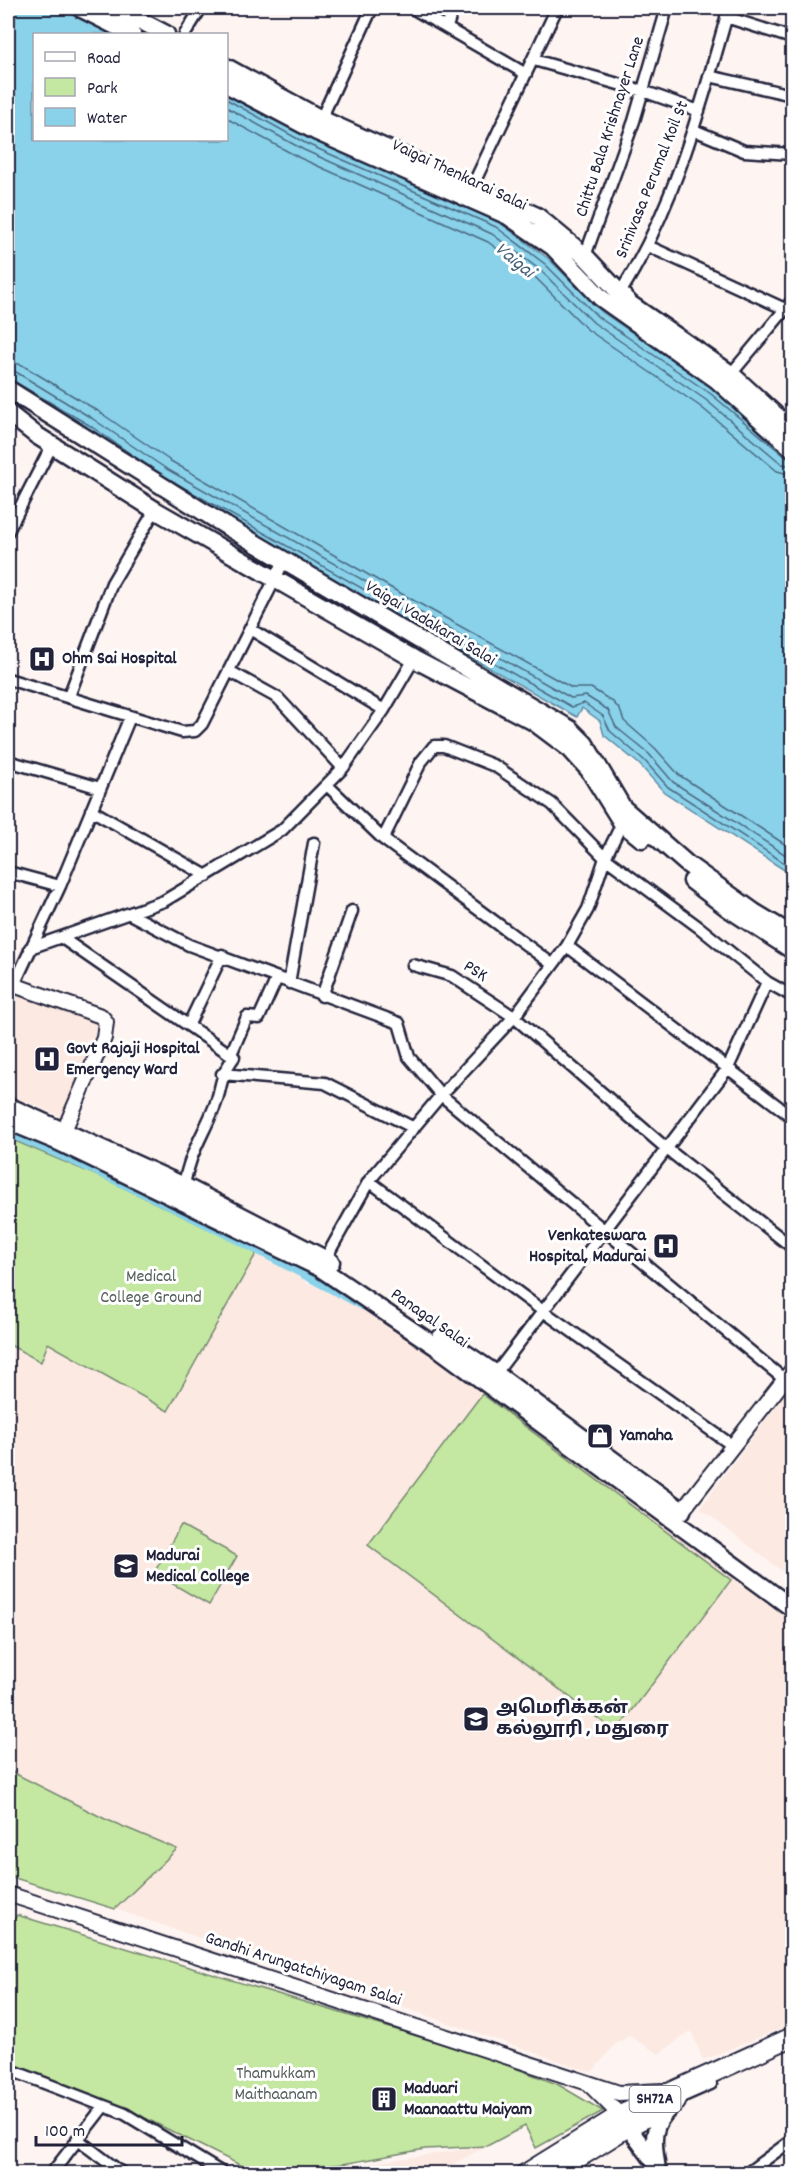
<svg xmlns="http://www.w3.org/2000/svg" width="800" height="2181" font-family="Dekko,'Noto Sans Tamil',sans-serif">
<rect width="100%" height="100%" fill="#fef5f2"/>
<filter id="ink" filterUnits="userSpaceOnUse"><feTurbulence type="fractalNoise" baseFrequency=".0167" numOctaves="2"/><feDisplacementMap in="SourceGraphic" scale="12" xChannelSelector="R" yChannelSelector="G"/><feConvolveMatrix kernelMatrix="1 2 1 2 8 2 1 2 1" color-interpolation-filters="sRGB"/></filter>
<g filter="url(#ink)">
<path fill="#fce9e2" d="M13 987 99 1023 65 1118 8 1094V988Z
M110 1181 257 1252 303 1275 307 1284 318 1285 381 1318 792 1619V2024L703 2060 691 2031 659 2054 629 2036 616 2044 592 2072 115 1909 176 1849 105 1819 8 1770V1344L41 1361Z
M792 1385V1579L700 1508Z
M487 2146 452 2165 444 2173H306Z"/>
<path fill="#c4e8a1" stroke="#73856e" stroke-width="1.5" d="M8 1138 110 1181 257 1252 168 1411 48 1343 41 1362 8 1344Z
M482 1394 731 1580 616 1732 368 1545Z
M181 1525 237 1556 209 1605 154 1573Z
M8 1770 105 1819 177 1849 115 1909 8 1876Z
M17 1915 486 2057 557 2084 603 2111 536 2148 525 2126 487 2146 425 2149 343 2164 256 2173 143 2117 8 2063V1927Z"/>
<path fill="#89d2ea" stroke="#608ca4" stroke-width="1.5" d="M8 8H58L114 34H34V140H226L227 92 310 138 499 222 549 259 602 312 715 389 792 455V875L664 792 639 764 604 735 600 721 582 708 577 717 279 550 8 382Z"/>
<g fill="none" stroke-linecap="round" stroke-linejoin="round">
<path stroke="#4b6881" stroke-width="1.5" d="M226 99 307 144 496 227 545 264 598 317 711 394 787 458 792 459
M226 107 304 150 492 234 540 270 594 323 706 400 782 464 792 466
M226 118 300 158 488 242 534 276 588 330 701 407 777 471 792 475
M8 361 22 365 98 411 169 460 393 589 572 688H591L613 702 620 710 624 721 655 748 679 775 792 849
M8 370 16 372 93 419 165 468 571 698 586 696 608 710 616 727 649 754 673 782 792 859
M8 378 89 425 150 467
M172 481 572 707 584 703 603 716 610 731 644 760 668 787 792 868"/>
<path stroke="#89d2ea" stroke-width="10" d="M8 1132C130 1182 247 1243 363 1305"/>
<defs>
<path id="minor" d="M412 8 526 74
M726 17 792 38
M447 27 453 8
M185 34 201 8
M534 60 643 91 699 111
M709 76 792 95
M321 119 372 8
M694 130 744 151 792 154
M472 187 557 8
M648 246 785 309
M585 256 634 121 667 8
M620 293C675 207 701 105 729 8
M731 374 792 301
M8 531 52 445
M250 629 384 710
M229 671 278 698 343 768
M8 679 182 732 195 731 202 724 285 559
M69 696 112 583 155 510
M8 761 100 788
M328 786 383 839 552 964
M91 810 207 876
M383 839 421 762 434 746H444L495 766 552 804 605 858 700 928 767 982 792 996
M8 872 60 886
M130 914 189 945 399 1023 409 1057 441 1095 785 1380
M62 938 234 1057C218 1079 223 1086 214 1108 201 1139 189 1154 183 1190
M567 946 792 1117
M30 948 164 901 282 830 343 768 384 710 414 659
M413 965 452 976 514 1017 667 1149 792 1247
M289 983 314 843
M14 985 60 886 130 717
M322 996 352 911
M189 1024 222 955
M231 1054 247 1017 259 1018 277 978
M222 1074 325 1083 414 1128
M369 1181 543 1311 733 1446
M323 1263 369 1181 441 1095 514 1017 567 946 588 909 605 858 622 823
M493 1377 728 1068 767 982
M8 2069 125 2114 224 2174
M670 2102 711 2084
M77 2139 123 2174
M51 2174 104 2106
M746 2174 792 2140"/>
<path id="tertiary" d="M8 983 101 1016 106 1022 104 1038 60 1140
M682 1511 792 1370
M8 1894 619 2093 664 2091
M591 2086 620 2115"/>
<path id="secondary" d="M628 2127 655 2163
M657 2166C653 2142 651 2125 670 2108"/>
<path id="primary" d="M80 8 132 34
M116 8 166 34
M226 67 321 119 537 216 585 256 630 304 731 374 792 430
M226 84 317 132 508 216 553 247 601 298 717 380 792 448
M8 389 226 526 570 729 585 744 623 808 687 864 754 912 792 935
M8 413 36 435 155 510 414 659 534 722 570 749 589 770 622 823 642 839
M692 881 726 907 792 950
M8 1106 182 1185 331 1262
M8 1121 59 1142 320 1268 441 1350 792 1608
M441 1337 496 1374 682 1511"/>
<path id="trunk" d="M525 2174 620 2115 792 2037
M553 2174 628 2127 676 2102"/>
</defs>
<use href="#minor" stroke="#22223b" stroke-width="15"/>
<use href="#tertiary" stroke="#22223b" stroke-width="18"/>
<use href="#secondary" stroke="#22223b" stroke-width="20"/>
<use href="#primary" stroke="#22223b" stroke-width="21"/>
<use href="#trunk" stroke="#22223b" stroke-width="22"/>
<use href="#minor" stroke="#fff" stroke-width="10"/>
<use href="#tertiary" stroke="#fff" stroke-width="14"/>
<use href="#secondary" stroke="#fff" stroke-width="15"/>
<use href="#primary" stroke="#fff" stroke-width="16"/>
<use href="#trunk" stroke="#fff" stroke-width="18"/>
</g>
</g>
<defs>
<symbol id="hospital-square" viewBox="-11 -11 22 22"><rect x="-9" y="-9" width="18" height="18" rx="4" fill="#22223b" stroke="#fff"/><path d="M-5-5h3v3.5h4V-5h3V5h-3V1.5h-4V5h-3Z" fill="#fff"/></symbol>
<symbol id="shop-square" viewBox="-11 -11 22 22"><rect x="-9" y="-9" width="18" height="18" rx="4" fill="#22223b" stroke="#fff"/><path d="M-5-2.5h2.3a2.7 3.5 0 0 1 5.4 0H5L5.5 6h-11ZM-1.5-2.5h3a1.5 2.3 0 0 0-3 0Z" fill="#fff"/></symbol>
<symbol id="university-square" viewBox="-11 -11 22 22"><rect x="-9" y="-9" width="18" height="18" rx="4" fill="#22223b" stroke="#fff"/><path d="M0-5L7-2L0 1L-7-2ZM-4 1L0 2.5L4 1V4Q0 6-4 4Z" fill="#fff"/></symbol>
<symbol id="building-square" viewBox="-11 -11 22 22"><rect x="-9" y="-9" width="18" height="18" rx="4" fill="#22223b" stroke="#fff"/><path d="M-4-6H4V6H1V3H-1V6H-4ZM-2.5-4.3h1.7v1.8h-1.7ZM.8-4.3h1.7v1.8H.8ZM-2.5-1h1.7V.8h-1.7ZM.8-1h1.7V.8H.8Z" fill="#fff"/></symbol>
</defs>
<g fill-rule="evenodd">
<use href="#hospital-square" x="27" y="644" width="30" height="30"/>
<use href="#hospital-square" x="32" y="1044" width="30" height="30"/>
<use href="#hospital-square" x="651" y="1231" width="30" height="30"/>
<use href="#shop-square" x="585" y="1421" width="30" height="30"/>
<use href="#university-square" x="111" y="1551" width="30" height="30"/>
<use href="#university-square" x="461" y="1704" width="30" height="30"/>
<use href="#building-square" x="369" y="2084" width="30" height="30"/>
</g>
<g text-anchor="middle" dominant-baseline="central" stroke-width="6" stroke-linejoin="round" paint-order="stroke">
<rect fill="#fff" stroke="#646476" stroke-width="1.5" x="629.5" y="2086" width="51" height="26" rx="4.5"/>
<g font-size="16" font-weight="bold" fill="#22223b">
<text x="655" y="2099">SH72A</text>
</g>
<g font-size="18" fill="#22223b" stroke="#fff">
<text transform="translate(611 127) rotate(-72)">Chittu Bala Krishnayer Lane</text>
<text transform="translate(459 176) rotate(25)">Vaigai Thenkarai Salai</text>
<text transform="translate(653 180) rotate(-68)">Srinivasa Perumal Koil St</text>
<text transform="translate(430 624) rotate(31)">Vaigai Vadakarai Salai</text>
<text transform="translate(475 972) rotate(32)">PSK</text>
<text transform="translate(429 1319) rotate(35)">Panagal Salai</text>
<text transform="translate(303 1970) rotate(18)">Gandhi Arungatchiyagam Salai</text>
</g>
<g font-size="18" font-weight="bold" fill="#22223b" stroke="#fff" text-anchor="start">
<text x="62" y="659">Ohm Sai Hospital</text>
<text x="66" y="1049">Govt Rajaji Hospital<tspan x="66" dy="21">Emergency Ward</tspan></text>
<text x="646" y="1236" text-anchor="end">Venkateswara<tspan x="646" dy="21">Hospital, Madurai</tspan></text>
<text x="620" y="1436">Yamaha</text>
<text x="146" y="1556">Madurai<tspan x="146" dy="21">Medical College</tspan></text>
<text x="496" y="1709">அமெரிக்கன்<tspan x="496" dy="21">கல்லூரி , மதுரை</tspan></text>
<text x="404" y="2089">Maduari<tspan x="404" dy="21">Maanaattu Maiyam</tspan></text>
</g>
<g font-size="18" fill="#535d5a" stroke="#fff">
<text x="151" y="1277">Medical<tspan x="151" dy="21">College Ground</tspan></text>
<text x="276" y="2074">Thamukkam<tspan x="276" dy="21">Maithaanam</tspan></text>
</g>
<g font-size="20" font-style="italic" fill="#466078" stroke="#fff">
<text transform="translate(514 261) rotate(39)">Vaigai</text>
</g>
</g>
<rect width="800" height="2181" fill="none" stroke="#fff" stroke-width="30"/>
<rect x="15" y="15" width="770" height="2151" fill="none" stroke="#22223b" stroke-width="2" filter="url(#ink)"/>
<rect x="33" y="33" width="195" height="108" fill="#ffffff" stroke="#a7a7b1" stroke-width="1.5"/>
<rect x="45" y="52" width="30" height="9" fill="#ffffff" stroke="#a7a7b1" stroke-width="1.5"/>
<text x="87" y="63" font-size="18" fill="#22223b">Road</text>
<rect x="45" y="78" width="30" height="18" fill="#c4e8a1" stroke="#a7a7b1" stroke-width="1.5"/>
<text x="87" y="93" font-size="18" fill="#22223b">Park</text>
<rect x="45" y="108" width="30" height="18" fill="#89d2ea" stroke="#a7a7b1" stroke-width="1.5"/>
<text x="87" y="123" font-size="18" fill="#22223b">Water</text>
<path d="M36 2136v9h146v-9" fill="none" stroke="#22223b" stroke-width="3"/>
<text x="45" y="2136" font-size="18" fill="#22223b" stroke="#ffffff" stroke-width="4.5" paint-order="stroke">100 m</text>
</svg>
